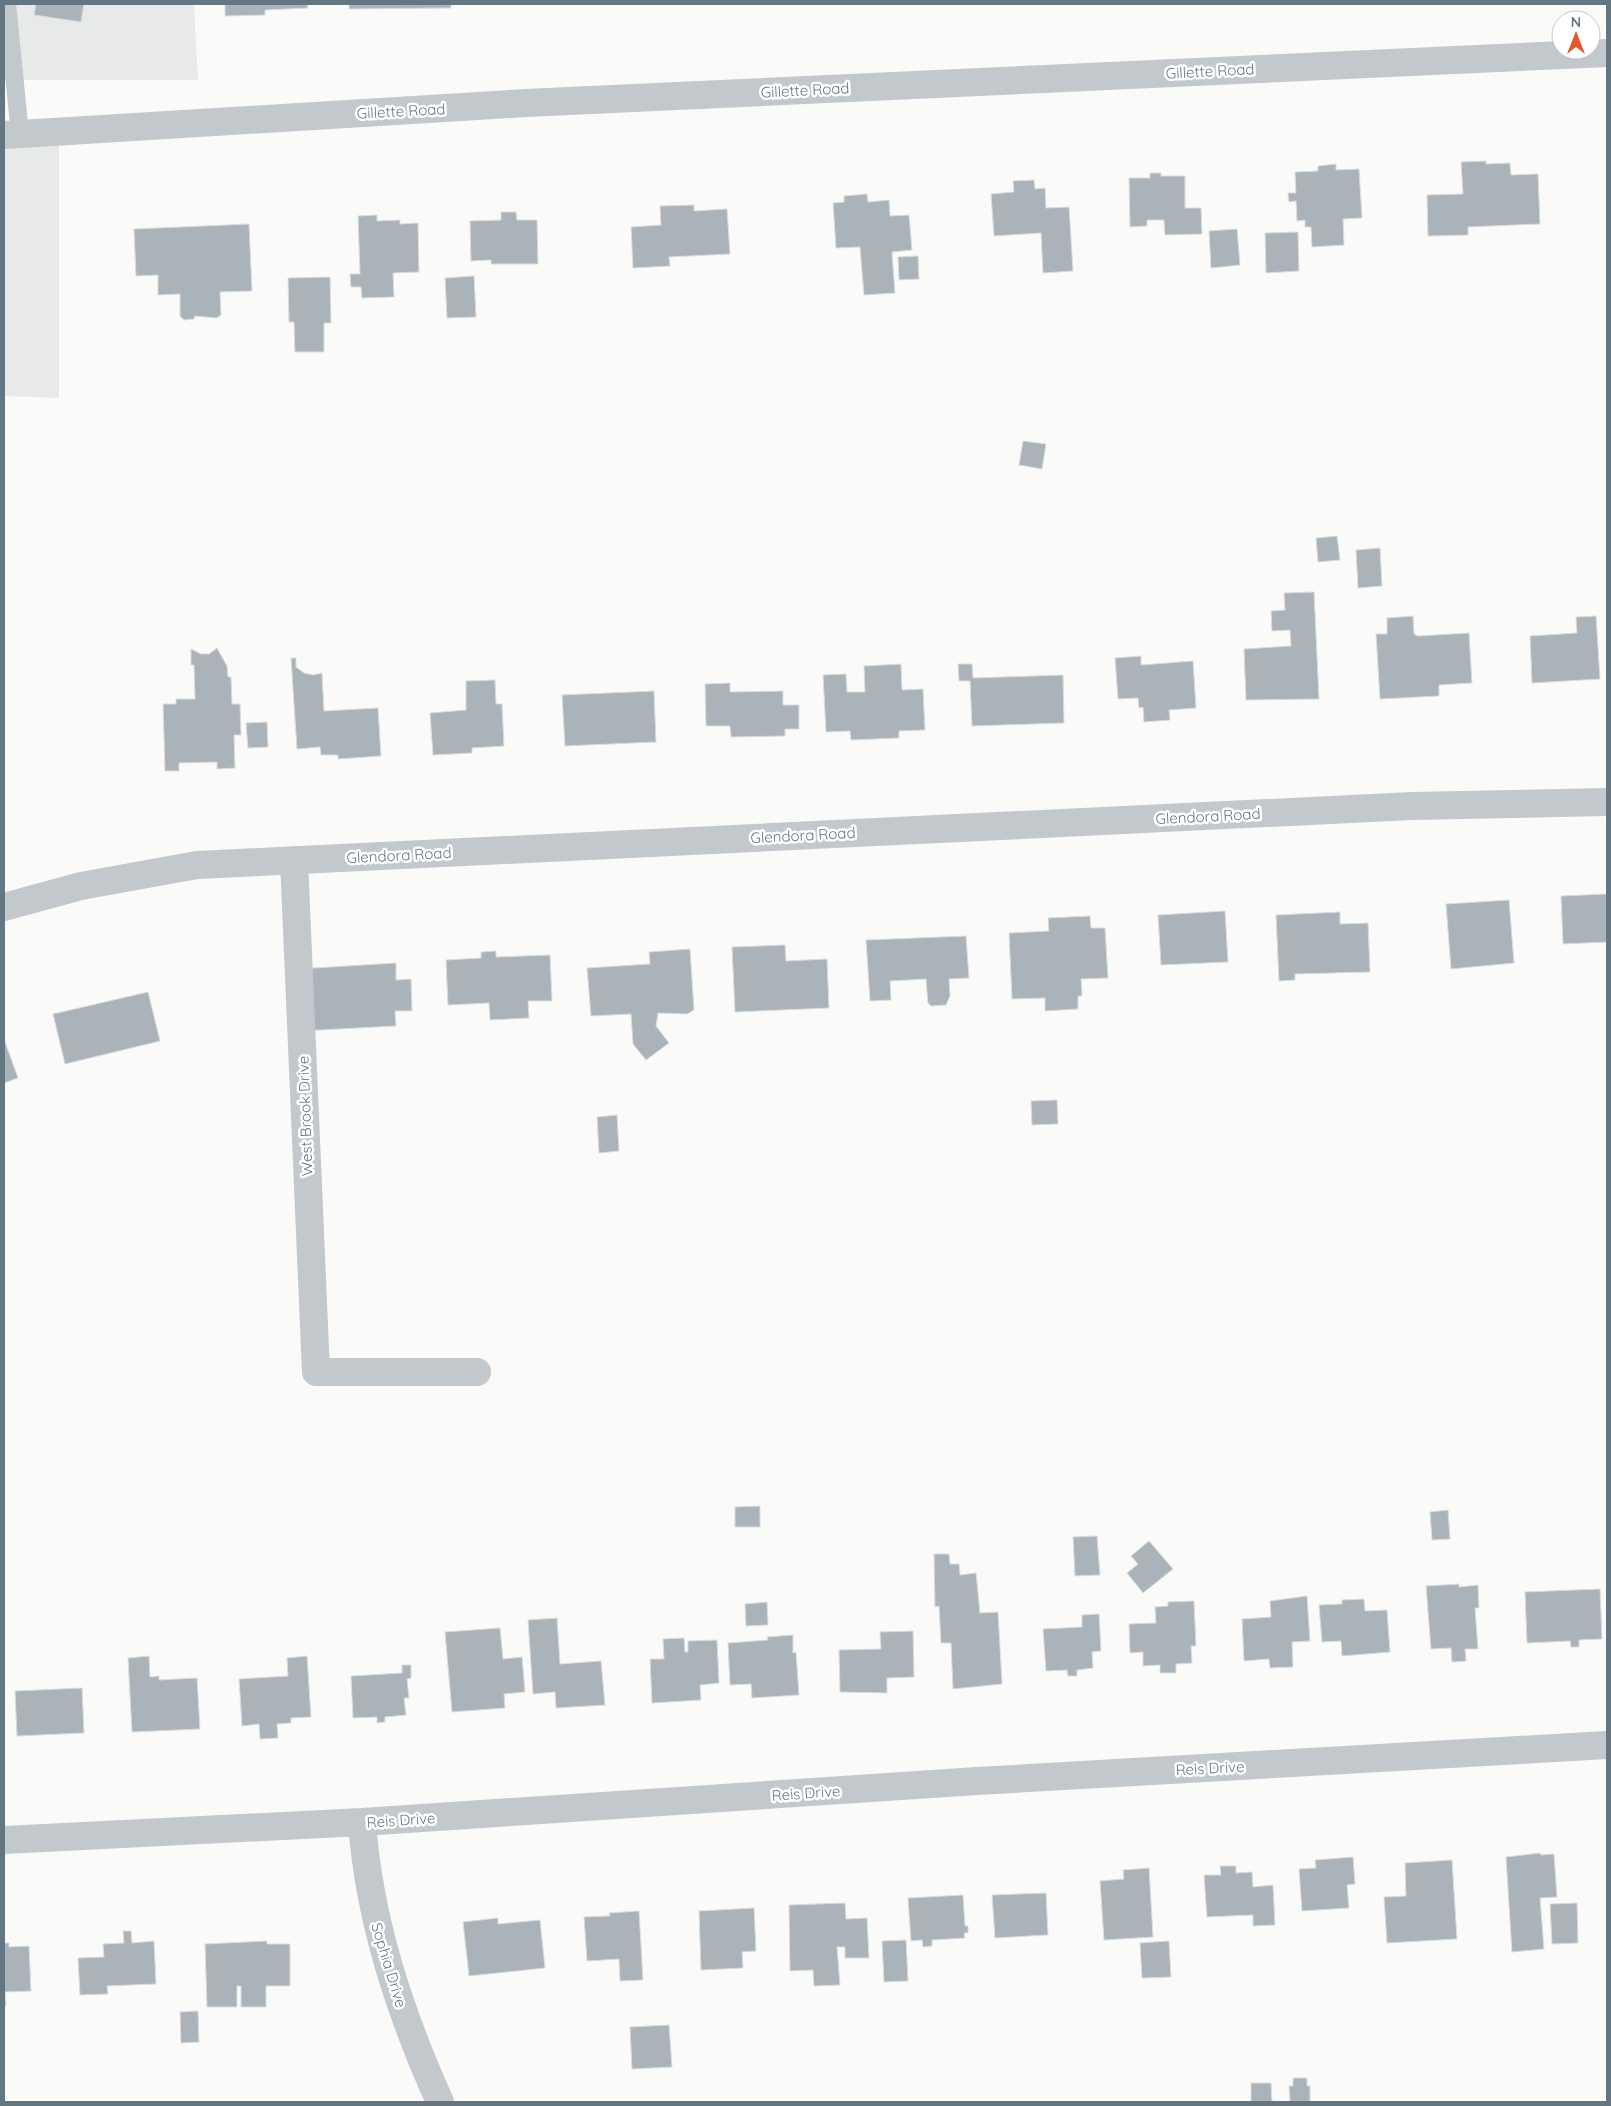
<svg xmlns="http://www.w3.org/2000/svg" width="1611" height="2106" font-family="Quicksand,sans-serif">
<rect width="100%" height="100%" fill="#fafaf8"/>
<path fill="#e8e9e9" d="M4 4H194L198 80H4Z
M59 142V398L4 396V146Z"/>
<path fill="#aab3b9" stroke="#dcdcda" d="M36 4H84L81 22 34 15Z
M225 4H307L308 8 265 10V15L225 16Z
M349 4H451V8L349 9Z
M1486 161V164L1510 163 1511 175 1538 174 1540 224 1468 227V235L1428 236 1427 195 1463 194 1461 162Z
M1336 164V170L1359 169 1362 218 1343 219 1344 245 1312 247 1311 227H1305V220L1297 221 1296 201 1289 202 1288 193H1296L1295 172 1318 171V166Z
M1150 173H1161V176H1185V208H1201L1202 234 1165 235 1164 220H1147V226L1130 227 1129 178H1150Z
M1034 180 1035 189 1045 188 1046 208 1069 207 1073 271 1043 273 1041 233 994 236 991 194 1014 192 1013 181Z
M867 194 868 202 889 200 890 216 909 215 912 250 892 252 895 293 864 295 860 247 836 248 833 203 844 202V196Z
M694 205V211L727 209 730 254 669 257 670 266 633 268 631 227 661 225 660 206Z
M501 212H516L517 220H537L538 264H491V260L471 261 470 221 501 220Z
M377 215V221L400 220V224L418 223 419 272 393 273 394 297 362 298 361 287H351L350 274H360L358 216Z
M249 224 252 291 220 292 221 315 217 318 195 316 194 319 184 320 180 316V294L158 295V275L136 276 134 229Z
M1237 229 1240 265 1211 268 1209 231Z
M1298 232 1299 271 1266 273 1265 233Z
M918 256 919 279 899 280 898 257Z
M474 276 476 317 447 318 445 278Z
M330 277 331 323H324V352H295L294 322H289L288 278Z
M1023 441 1046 444 1042 469 1019 465Z
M1337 536 1340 560 1318 562 1316 538Z
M1380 548 1382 586 1358 588 1356 550Z
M1314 592 1319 699 1246 700 1244 649 1291 646 1290 630 1272 631 1271 611 1285 610 1284 593Z
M1413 616 1414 634 1418 636 1469 633 1472 683 1439 685V696L1380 699 1376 634H1387V618Z
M1596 616 1600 679 1532 683 1530 636 1577 633 1576 617Z
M217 648 227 666 228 677H231L232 704H240L241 735H234L235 768 217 769V762L179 763V771H165L163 704H176V699H195L194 665H191V649L201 654H209Z
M1141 656V665L1193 661 1196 708 1169 710 1170 720 1144 722 1143 707 1139 708 1138 698 1118 699 1115 658Z
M291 658H296V667L304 673 313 675 322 673 324 711 378 708 381 756 338 759V755H321L320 747 297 749Z
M901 664 902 690 923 689 925 730 899 731V738L851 740 850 731 826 732 823 675 846 674 847 692H865L864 666Z
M958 664H972L973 678 1063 675 1064 723 972 726 970 681H959Z
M495 680 496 704H502L504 746 472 748V753L433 755 430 713 466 710V681Z
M730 683V692L783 691V705H799V729H785V736L731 737 730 726H706L705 684Z
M654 691 656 742 565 746 562 695Z
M267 722 268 747 248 748 246 723Z
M1607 894V942L1563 944 1561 896Z
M1509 900 1514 963 1451 969 1446 904Z
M1225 911 1228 962 1161 965 1158 915Z
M1340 912V924L1368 923 1370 972 1295 974V980L1279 981 1276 915Z
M1090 916 1091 928H1105L1108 978 1081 979 1082 996H1078V1009L1045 1011V998L1012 999 1009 933 1049 931 1048 918Z
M966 936 969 978 949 979 950 996 946 1005 931 1006 928 1003 926 979 890 981 891 1000 870 1001 866 940Z
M785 945 786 961 827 959 829 1008 735 1012 732 947Z
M690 949 694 1010 687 1014 658 1013 656 1026 669 1043 646 1060 633 1044 631 1014 591 1016 587 968 650 964 649 952Z
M496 951V957L550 955 552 1001H528L529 1018 490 1020 489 1003 448 1005 446 960 481 958V952Z
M396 963V980L411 979 412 1011H395L396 1026 301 1031 298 969Z
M148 992 160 1041 65 1064 53 1014Z
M4 1039 18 1078 4 1083Z
M1057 1100 1058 1124 1032 1125 1031 1101Z
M617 1115 619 1151 599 1153 597 1117Z
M760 1506V1527H735V1507Z
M1448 1510 1450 1539 1432 1540 1430 1512Z
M1097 1536 1100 1575 1075 1576 1073 1537Z
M1149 1541 1173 1569 1143 1593 1127 1573 1138 1564 1131 1556Z
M934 1554H949L950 1564H959L960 1575 976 1573 980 1613 998 1612 1002 1684 953 1689 951 1643H941L939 1606 935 1607Z
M1459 1584V1587L1478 1585 1479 1608H1475L1478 1649H1465L1466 1661 1452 1662 1451 1648 1431 1649 1426 1586Z
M1600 1589 1602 1639 1579 1640V1647H1571L1570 1641 1527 1643 1525 1592Z
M1307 1596 1310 1641 1292 1642 1293 1667 1270 1668 1269 1659 1244 1661 1242 1619 1271 1617 1270 1601Z
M1364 1599 1365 1611 1387 1610 1390 1652 1342 1656 1341 1641 1322 1642 1319 1605 1342 1604V1600Z
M1194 1601 1196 1646H1191L1192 1663 1176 1664V1673H1160V1665L1143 1666V1652L1130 1653 1129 1624 1156 1623 1155 1607 1168 1606V1602Z
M767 1602 768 1625 746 1626 745 1604Z
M1099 1614 1101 1651 1092 1652 1093 1668 1077 1670V1676H1068L1067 1670 1046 1671 1043 1629 1082 1627V1615Z
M557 1618 560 1664 601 1661 605 1705 556 1708 555 1692 533 1694 528 1620Z
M500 1628 503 1659 522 1657 525 1692 504 1694 505 1708 452 1712 445 1632Z
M913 1631 914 1677 887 1678V1693L840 1692 839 1650 881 1649 880 1632Z
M793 1635V1653L796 1652 799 1695 752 1698 751 1684 730 1685 728 1643 768 1640 767 1637Z
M684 1638 685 1652H688V1641L717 1640 719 1683 700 1685 701 1700 652 1703 650 1659H664L663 1639Z
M149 1656 150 1677 159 1676V1680L197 1678 200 1729 132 1732 128 1658Z
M307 1656 311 1717 291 1718V1723L277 1724 278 1738 260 1739 259 1724 242 1726 239 1679 288 1676 287 1658Z
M402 1665H411V1678L407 1679 409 1698H404L406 1715 385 1717V1722L377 1723V1717L353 1718 351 1676 402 1673Z
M82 1688 84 1733 17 1736 15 1691Z
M1540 1853 1541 1855 1554 1854 1557 1897 1540 1898 1544 1949 1512 1952 1506 1857Z
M1353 1857 1355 1884 1347 1885 1349 1908 1302 1911 1299 1869 1316 1868 1315 1860Z
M1452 1860 1457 1939 1387 1943 1384 1897 1406 1896 1405 1863Z
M1220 1866H1236V1873L1252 1872 1253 1887 1273 1885 1275 1925 1253 1926V1915L1207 1917 1204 1875H1221Z
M1149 1868 1153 1937 1104 1940 1100 1881 1124 1879 1123 1870Z
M1046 1893 1048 1935 995 1938 992 1895Z
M963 1895 965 1926H968V1933H964L965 1938 932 1940V1946L923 1947 922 1940 911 1941 908 1898Z
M845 1903 846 1919 867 1918 869 1958H845V1947H837L840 1985 814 1986 813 1970 790 1971 789 1905Z
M1577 1903 1578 1943 1552 1944 1550 1904Z
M754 1908 756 1951 742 1952 743 1968 701 1970 699 1911Z
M639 1911 643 1980 620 1981 619 1959 587 1961 584 1917 610 1916 609 1913Z
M498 1918V1924L540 1920 545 1968 469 1976 463 1922Z
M123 1931H131L132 1943 154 1941 156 1984 107 1986 108 1994 80 1995 78 1958 104 1957 103 1944 124 1943Z
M906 1940 908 1981 884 1982 882 1941Z
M267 1941V1944H290V1986H266V2007H241V1986H237V2007H207L205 1944Z
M1169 1941 1171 1977 1142 1978 1140 1943Z
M4 1943H9V1947L29 1946 31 1991 5 1992 6 2006H4Z
M198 2011 199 2042 181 2043 180 2012Z
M669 2025 672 2067 632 2069 630 2027Z
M1293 2078H1307V2086H1310V2102H1290L1289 2086H1293Z
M1251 2083H1271L1272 2102H1251Z"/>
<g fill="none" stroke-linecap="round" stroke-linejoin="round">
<path stroke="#c3c8cc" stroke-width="18" d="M7 4 20 134"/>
<path stroke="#c3c8cc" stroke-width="28" d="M4 135 526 103 1607 53
M294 860 316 1372H477
M4 907 81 886 197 865 1412 806 1607 802
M362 1822C369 1920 400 2013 440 2102
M4 1840 362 1822 977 1781 1607 1745"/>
</g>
<g text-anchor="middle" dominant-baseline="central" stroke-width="5" stroke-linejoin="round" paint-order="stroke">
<g font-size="15" fill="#657683" stroke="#fff">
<text transform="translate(1210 71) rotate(-3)">Gillette Road</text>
<text transform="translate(805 90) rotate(-3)">Gillette Road</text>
<text transform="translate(401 111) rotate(-3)">Gillette Road</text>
<text transform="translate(1208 816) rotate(-3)">Glendora Road</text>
<text transform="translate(803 835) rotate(-3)">Glendora Road</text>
<text transform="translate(399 855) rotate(-3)">Glendora Road</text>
<text transform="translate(305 1116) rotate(-92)">West Brook Drive</text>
<text transform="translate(1210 1768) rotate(-3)">Reis Drive</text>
<text transform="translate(806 1793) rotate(-4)">Reis Drive</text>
<text transform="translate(401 1820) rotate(-4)">Reis Drive</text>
<text transform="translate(389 1965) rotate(73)">Sophia Drive</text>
</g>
</g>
<rect width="1611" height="2106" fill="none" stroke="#657683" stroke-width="10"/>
<g transform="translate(1576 35)"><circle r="24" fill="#ffffff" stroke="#c1c8cd"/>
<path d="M0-4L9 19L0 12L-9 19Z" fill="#e4572e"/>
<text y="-8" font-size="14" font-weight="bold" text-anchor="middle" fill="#657683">N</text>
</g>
</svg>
